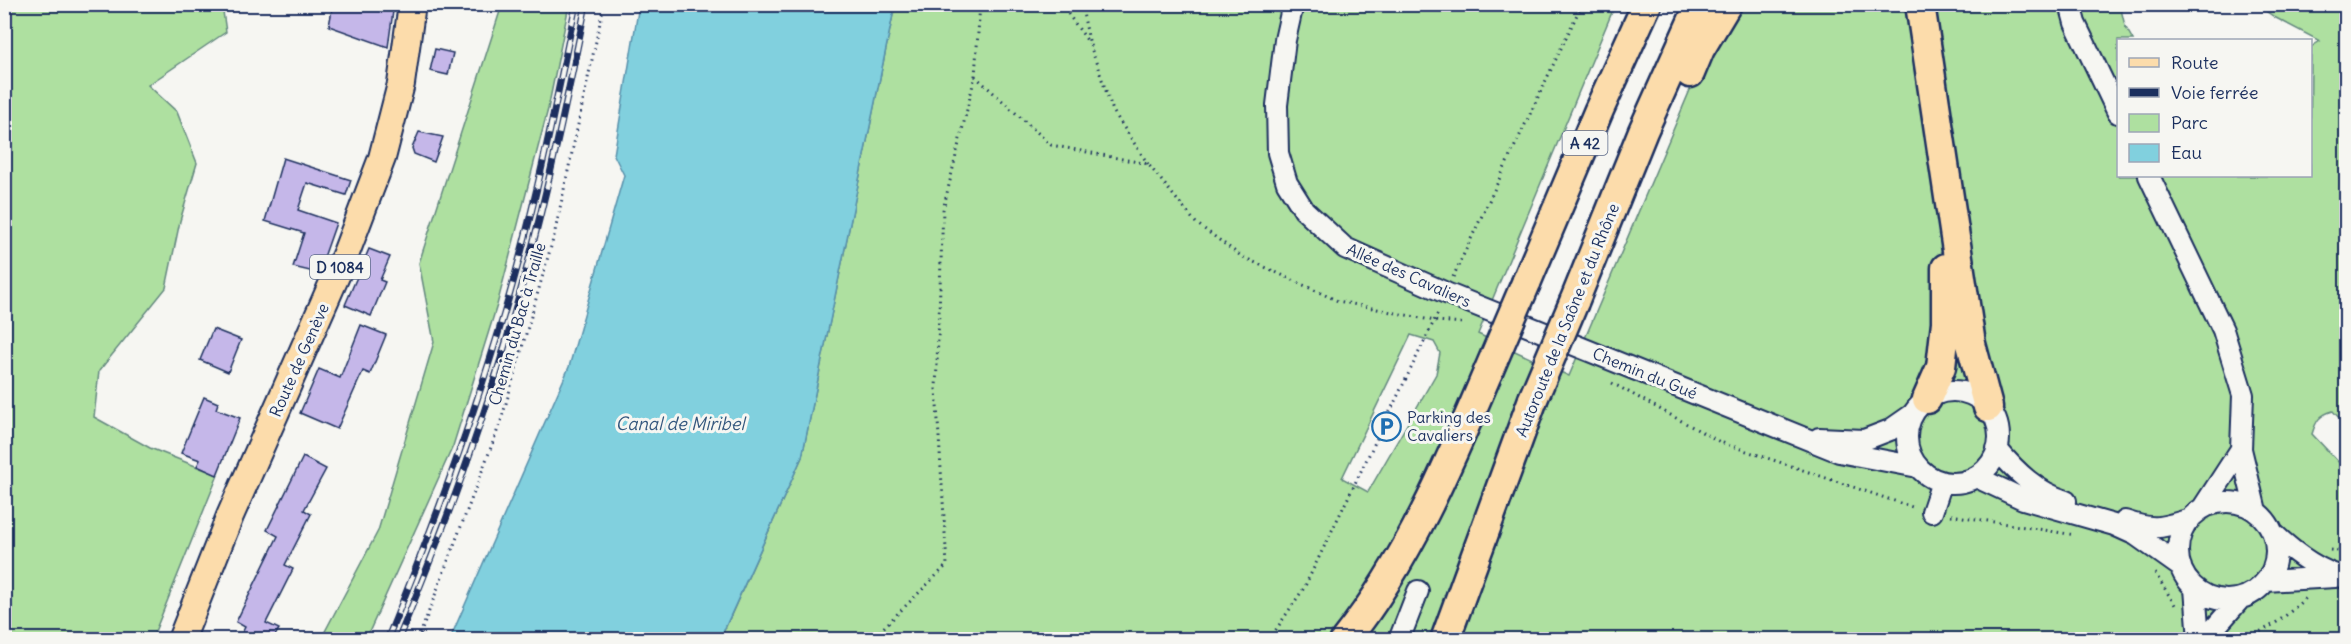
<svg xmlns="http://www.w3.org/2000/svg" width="2351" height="644" font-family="Delius,sans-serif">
<rect width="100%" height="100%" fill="#f6f6f2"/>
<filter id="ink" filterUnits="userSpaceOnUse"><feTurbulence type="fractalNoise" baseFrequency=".0167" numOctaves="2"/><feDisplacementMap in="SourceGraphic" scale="12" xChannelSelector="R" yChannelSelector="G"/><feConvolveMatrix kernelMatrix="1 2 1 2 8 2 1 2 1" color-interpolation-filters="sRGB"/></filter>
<g filter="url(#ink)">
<path fill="#aee0a0" stroke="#64887f" stroke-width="1.5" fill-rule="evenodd" d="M4 5H222L226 32 148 85 177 112 197 163 180 221 166 288 99 371 94 417 150 448 218 475 152 639H5Z
M502 5H569L548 109 497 305 453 446 366 639H321L378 531 434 342 419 263Z
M895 5H1615L1478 334 1569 376 1726 5H2120L2125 26 2133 40H2118V176H2310L2311 47 2320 41 2276 18 2257 5H2346V426L2333 411C2319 415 2316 421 2312 434L2346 470V639L720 640 802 457ZM1411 335 1434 342 1440 353 1436 374 1368 492 1342 478Z"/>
<path fill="#81d0de" stroke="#5890ab" stroke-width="1.5" d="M639 5H895L802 457 720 639H450L569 367 624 175 614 155Z"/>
<path fill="#c5b7e9" stroke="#1b2f5e" stroke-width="1.5" d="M333 4H394L388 47 329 26Z
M435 49 453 53 448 75 430 71Z
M419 132 443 137 434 162 414 154 412 148Z
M283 158 351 180 346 195 307 183 298 210 336 223 323 260 314 272 293 267 304 233 265 221Z
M369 249 390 257 380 280 385 282 371 316 345 305Z
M361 325 386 335 370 374 363 371 337 429 300 413 319 369 340 378Z
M213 329 241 340 228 372 200 360Z
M204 397 218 403 216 409 240 418 217 475 197 466 200 460 181 453Z
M303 457 326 469 304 510 311 514 285 565 293 569 266 623 279 629 273 639H239L245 627 236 622 278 536 267 530Z"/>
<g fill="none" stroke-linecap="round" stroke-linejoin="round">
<defs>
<path id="minor" d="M1293 4 1285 40 1277 105 1278 153 1287 183 1304 210 1345 248 1446 293 1839 452 1918 467
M2070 4 2075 23 2118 113
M2149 176 2223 330 2243 395 2241 449 2256 511
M1907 437a46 46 0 1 1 92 0a46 46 0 1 1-92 0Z
M1819 438 1864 440 1890 430 1913 414
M1997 449C2016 472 2037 492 2066 501
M1976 477 2023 499 2114 525 2136 535 2181 567
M2178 551a49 49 0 1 1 98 0a49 49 0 1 1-98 0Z
M2202 509 2241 449
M1932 512 1942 482
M2125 521C2154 531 2161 528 2190 519
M2273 533C2293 552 2320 572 2346 578
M2266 581 2335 577
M2195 588 2199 640
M1399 640 1418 591
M2204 640 2241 598"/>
<path id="major" d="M181 640 230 516 346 253 382 158 401 84 412 4"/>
<path id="highway" d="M1920 4 1971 344 1988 407
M1690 73 1700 49 1727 4
M1526 283 1599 110 1647 4
M1574 302 1643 131 1700 4
M1927 399 1941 367 1946 322V268
M1345 640C1408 561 1449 464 1488 372
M1445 640 1533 399"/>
</defs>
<use href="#minor" stroke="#1b2f5e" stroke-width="24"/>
<use href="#major" stroke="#1b2f5e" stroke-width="30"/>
<use href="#highway" stroke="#1b2f5e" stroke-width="33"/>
<path stroke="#1b2f5e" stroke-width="3" stroke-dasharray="1.5 4.5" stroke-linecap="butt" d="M1061 4 1089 43
M1081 4 1090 45 1113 111 1148 164
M975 76 1051 145 1148 164 1196 223 1241 256 1338 301 1435 321 1465 323
M1453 277 1582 4
M1612 383 1720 442 1915 508
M1951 515 2075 535
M2330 550 2346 552
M2155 573 2177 608
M2231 637C2260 639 2286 617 2305 598
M418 640 501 421 554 236 604 4
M871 640 947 565 936 389 943 210 975 76 980 4
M1269 640 1304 588 1439 311"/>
<use href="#minor" stroke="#f6f6f2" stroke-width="20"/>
<use href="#major" stroke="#fcdcab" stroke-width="26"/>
<use href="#highway" stroke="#fcdcab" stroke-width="28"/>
<defs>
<path id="rail" d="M387 640C431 533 471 425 504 314 534 213 555 108 576 4
M398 640C427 570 455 499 479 427 526 289 558 147 586 4"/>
</defs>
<use href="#rail" stroke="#1b2f5e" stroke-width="7"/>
<use href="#rail" stroke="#f6f6f2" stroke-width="4.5" stroke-dasharray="14" stroke-linecap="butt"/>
<defs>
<path id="highway-bridge" d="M1488 372 1526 283
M1533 399 1574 302"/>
</defs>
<use href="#highway-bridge" stroke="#1b2f5e" stroke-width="33" stroke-linecap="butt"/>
<use href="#highway-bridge" stroke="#fcdcab" stroke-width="28"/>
</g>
</g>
<defs>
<symbol id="parking-ring" viewBox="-11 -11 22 22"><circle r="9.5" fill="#f6f6f2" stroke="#1f6fb2" stroke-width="1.5"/><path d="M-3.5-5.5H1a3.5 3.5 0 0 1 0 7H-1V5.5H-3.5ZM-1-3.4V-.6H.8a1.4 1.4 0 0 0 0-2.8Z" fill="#1f6fb2"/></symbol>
</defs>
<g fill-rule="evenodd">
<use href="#parking-ring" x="1370" y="410" width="33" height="33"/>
</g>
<g text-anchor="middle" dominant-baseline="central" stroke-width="6" stroke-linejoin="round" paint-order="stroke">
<g fill="#f6f6f2" stroke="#5d6b8a" stroke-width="1.5">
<rect x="1562.5" y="131" width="45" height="24" rx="4.5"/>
<rect x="310" y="255" width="60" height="24" rx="4.5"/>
</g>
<g font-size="15" font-weight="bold" fill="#1b2f5e">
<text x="1585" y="143">A 42</text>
<text x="340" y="267">D 1084</text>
</g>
<g font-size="16" fill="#1b2f5e" stroke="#f6f6f2">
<text transform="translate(1409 275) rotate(24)">Allée des Cavaliers</text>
<text transform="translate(1567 320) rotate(-68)">Autoroute de la Saône et du Rhône</text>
<text transform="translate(517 324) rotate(-74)">Chemin du Bac à Traille</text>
<text transform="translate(299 360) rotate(-66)">Route de Genève</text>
<text transform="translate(1645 373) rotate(22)">Chemin du Gué</text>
</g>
<g font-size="16" fill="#1b2f5e" stroke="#f6f6f2" text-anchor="start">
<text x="1407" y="417">Parking des<tspan x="1407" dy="18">Cavaliers</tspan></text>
</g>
<g font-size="18" font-style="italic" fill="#34577e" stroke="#f6f6f2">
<text x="680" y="423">Canal de Miribel</text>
</g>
</g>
<rect width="2351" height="644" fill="none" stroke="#f6f6f2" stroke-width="24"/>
<rect x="12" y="12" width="2327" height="620" fill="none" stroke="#1b2f5e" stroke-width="2" filter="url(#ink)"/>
<rect x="2117" y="39" width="195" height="138" fill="#f6f6f2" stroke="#9ea6b7" stroke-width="1.5"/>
<rect x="2129" y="58" width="30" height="9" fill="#fcdcab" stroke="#9ea6b7" stroke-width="1.5"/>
<text x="2171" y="69" font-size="18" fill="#1b2f5e">Route</text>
<rect x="2129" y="88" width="30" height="9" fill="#1b2f5e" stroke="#9ea6b7" stroke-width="1.5"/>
<text x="2171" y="99" font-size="18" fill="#1b2f5e">Voie ferrée</text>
<rect x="2129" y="114" width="30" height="18" fill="#aee0a0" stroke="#9ea6b7" stroke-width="1.5"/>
<text x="2171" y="129" font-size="18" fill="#1b2f5e">Parc</text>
<rect x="2129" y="144" width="30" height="18" fill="#81d0de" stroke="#9ea6b7" stroke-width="1.5"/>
<text x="2171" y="159" font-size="18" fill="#1b2f5e">Eau</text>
</svg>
